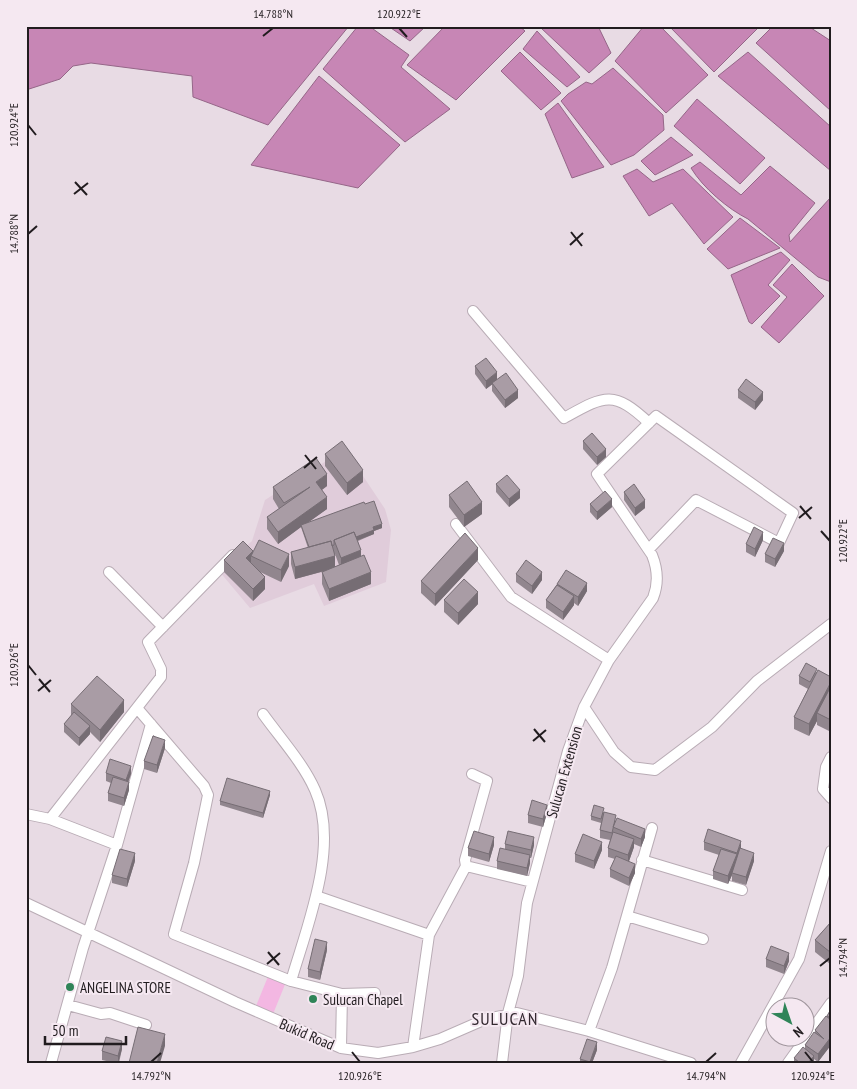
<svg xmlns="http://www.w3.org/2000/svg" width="857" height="1089" font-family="'PT Sans Narrow',sans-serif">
<rect width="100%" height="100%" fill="#e8dbe4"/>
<path fill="#e0ccda" d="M345 449 385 509 391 530 386 582 324 606 314 584 250 608 219 571 252 541 265 500Z"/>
<path fill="#f3b7e2" d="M269 974 286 982 273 1014 256 1006Z"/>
<path fill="#c786b5" stroke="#956688" d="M26 26H349L268 125 193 97 192 76 91 63 73 66 60 79 26 90Z
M358 26H369L409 55 401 67 450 109 405 142 323 69Z
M388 26H426L410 41Z
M445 26H519L525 31 456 100 407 65Z
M542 26H598L611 53 589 73 541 28Z
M644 26H660L708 75 666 113 615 61Z
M669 26H760L714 72Z
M773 26H808L831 41V111L756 43Z
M537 31 580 77 567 87 523 49Z
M520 52 561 93 541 110 501 71Z
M748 52 831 127V171L718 76Z
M613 68 663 115 664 130 634 155 611 165 561 101 568 94 586 82 592 84Z
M319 76 400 145 358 188 251 165Z
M697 99 765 158 740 184 674 126Z
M558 103 604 167 572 178 545 114Z
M671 137 693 155 655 175 641 161Z
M700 162 741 195 770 166 815 203 789 235 790 242 831 197V282L818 277 748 219C728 209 703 188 691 168Z
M637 169 653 182 683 169 733 217 704 244 672 203 649 216 623 176Z
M740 218 780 248 728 269 707 249Z
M781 252 790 260 768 285 780 296 752 324 749 322 731 275Z
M792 264 824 296 779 343 761 327 787 297 773 285Z"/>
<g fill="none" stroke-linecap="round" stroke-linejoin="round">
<defs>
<path id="minor" d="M473 311 564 418C604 396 613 389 649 423
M456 524 511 597 609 660
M109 572 163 627
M584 707 614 752 631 767 655 770 712 727 757 681 831 624
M137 708 204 786 208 795 194 863 174 934 291 981 342 994
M263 714C281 739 303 763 315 790 340 846 307 926 291 981
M831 757 826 767 823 789 831 798
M472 774 487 781 465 860 466 866 532 882
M26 814 50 819 117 845
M50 819 161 677V669L148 642 233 555
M642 860 742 890
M316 896 429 935
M26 903 235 1002 341 1048 378 1053 413 1047 440 1039 486 1019 517 1013 589 1031 691 1063
M627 916 703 939
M68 1005 101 1014 110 1013 146 1025
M589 1031 612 968 652 828
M413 1047 429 935 466 866
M341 1048 342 994 375 993
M51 1063 83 948 117 845 151 724
M502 1063 508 1013 518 976 527 903 568 751 584 707 609 660 653 598C659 583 658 570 652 555L597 474 656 416 793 513 779 543 696 500 649 549
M741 1063 799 959 831 851
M788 1063 831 1003"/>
</defs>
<use href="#minor" stroke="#b9acb5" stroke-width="12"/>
<use href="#minor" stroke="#fff" stroke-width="10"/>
</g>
<path fill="#91868e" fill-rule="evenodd" d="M475 366 497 380 518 398 505 408 492 391V384L486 389 475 374Z
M738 390 763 400 755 410 738 398Z
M583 441 606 457 597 465 583 449Z
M325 454 363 482 347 495 325 466Z
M496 484 520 498 509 507 496 492Z
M327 486 322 490 327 509 307 523 365 504 382 528 374 531V534L358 541 361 556 371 584 329 601 322 584V572L325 571 295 579 291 564V552L308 548 301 527 278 544 267 529V517L279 509 273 499V487ZM335 554 339 565 335 567Z
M624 492 645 508 635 516 624 500Z
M449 495 482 514 464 527 449 507Z
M590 504 612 507 597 520 590 512Z
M763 540 755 557 746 552V544Z
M784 551 775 567 765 562V554Z
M253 554 289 566 281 582 260 572 265 589 253 601 224 572V560Z
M478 560 435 606 421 593V581Z
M516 574 542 580 532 594 516 582Z
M557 584 587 591 578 606 574 603V605L563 620 546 608V600Z
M444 600 478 604 458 625 444 612Z
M817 672 831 677V732L817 725V721L809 736 794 729V717L808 689 799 684V676Z
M71 704 124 712 100 742 90 732V734L79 746 64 732V724L71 716Z
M165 748 157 773 144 769V761Z
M106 773 131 774 128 782 129 790 124 806 108 801V793L111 783 106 781Z
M270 795 263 818 220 805V801Z
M604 812 616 821 645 837 641 847 634 844V847L629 861 635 873 629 886 610 877V869L615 859 608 857V848L610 840 600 838V830L601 823 591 820V816Z
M547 813 543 827 528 823V815Z
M704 842 741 849 754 861 746 885 732 881V875L728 884 713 879V871L719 855 704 850Z
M505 844 534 845 531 858H530V863L527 876 497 869V861L505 849Z
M494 845 489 862 468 856V848Z
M602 850 594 869 575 862V854Z
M135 861 127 887 112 883V875Z
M831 922V963L830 964 815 952V940Z
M327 950 320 980 308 977V969Z
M766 959 789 961 784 974 766 967Z
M831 1009V1045L818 1062 814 1059V1063H794V1058L805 1049V1045L815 1032V1030L827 1017Z
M122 1049 119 1063H115L102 1060V1051Z
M597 1050 592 1063H580V1059Z"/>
<path fill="#766d74" d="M497 372V381L486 389V381Z
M518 390V398L505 408V400Z
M763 392V400L755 410V402Z
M606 449V457L597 465V457Z
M363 470V482L347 495V483Z
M327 474V486L316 494V482Z
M520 490V498L509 507V499Z
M327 497V509L302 527 301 525V527L278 544V532Z
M612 499V507L597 520V512Z
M645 500V508L635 516V508Z
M482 502V514L464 527V515Z
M382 524V528L374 531V534L337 548 373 527Z
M763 532V540L755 557V549Z
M784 543V551L775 567V559Z
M478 548V560L435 606V594Z
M361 550V562L341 570V558Z
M253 551V556H251V564L246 558Z
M289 554V566L281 582V570Z
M335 556V568L295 579V567Z
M371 572V584L329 601V589Z
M542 572V580L532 594V586Z
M265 577V589L253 601V589Z
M587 583V591L578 606V597Z
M478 592V604L458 625V613Z
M574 596V605L563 620V612Z
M831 682V694L817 713V721L809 736V724Z
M124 700V712L100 742V730Z
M90 726V734L79 746V738Z
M165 740V748L157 773V765Z
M131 766V774L126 788V780Z
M129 782V790L124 806V798Z
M270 791V795L263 818V813Z
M547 805V813L543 827V819Z
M645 829V837L641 847V839Z
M494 837V845L489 862V854Z
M534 837V845L531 858V850Z
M634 839V847L628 864V855Z
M741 841V849L737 861V853Z
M602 842V850L594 869V861Z
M135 853V861L127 887V879Z
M754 853V861L746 885V877Z
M737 854V862L732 873V875L728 884V876Z
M530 855V863L527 876V868Z
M635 864V873L629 886V878Z
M327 942V950L320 980V972Z
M831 951V963L830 964V952Z
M789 953V961L784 974V966Z
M165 1034V1046L160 1063H157Z
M831 1037V1045L818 1062V1054Z
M122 1041V1049L118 1063V1056Z
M597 1042V1050L592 1063H590Z
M814 1056V1063H808Z"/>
<path fill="#a99ca5" stroke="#766d74" d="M486 358 497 372 486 381 475 366Z
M506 373 518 390 505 400 492 383Z
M746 379 763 392 755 402 738 390Z
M592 433 606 449 597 457 583 441Z
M342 441 363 470 347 483 325 454Z
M316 458 327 474 316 482 327 497 278 532 267 517 310 487 284 503 273 487Z
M507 475 520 490 509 499 496 484Z
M467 481 482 502 464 515 449 495Z
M634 484 645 500 635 508 624 492Z
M605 491 612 499 597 512 590 504Z
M374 501 382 524 373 527 374 530 356 537 354 532 334 540V545L332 546 331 541 309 547 301 525 364 502 365 504Z
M754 527 763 532 755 549 746 544Z
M354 532 361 550 341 558 334 540Z
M465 533 478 548 435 594 421 581Z
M773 538 784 543 775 559 765 554Z
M259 540 289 554 281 570 251 556Z
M243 541 253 551 246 558 265 577 253 589 224 560Z
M331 541 335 556 295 567 291 552Z
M364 555 371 572 329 589 322 572Z
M526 560 542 572 532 586 516 574Z
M566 570 587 583 578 597 557 584Z
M464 579 478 592 458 613 444 600Z
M557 585 574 596 563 612 546 600Z
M806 663 817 669 810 682 799 676Z
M818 670 831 677V682L809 724 794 717Z
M97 676 124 700 100 730 71 704Z
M831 686V720L817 713Z
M74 712 90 726 79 738 64 724Z
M153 736 165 740 157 765 144 761Z
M110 759 131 766 126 780 106 773Z
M113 777 129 782 124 798 108 793Z
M227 778 270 791 263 813 220 801Z
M532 800 547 805 543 819 528 815Z
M594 805 604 808 601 819 591 816Z
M604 812 616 815 612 833 600 830Z
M617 818 645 829 641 839 613 827Z
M708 829 741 841 737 853 704 842Z
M474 831 494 837 489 854 468 848Z
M508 831 534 837 531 850 505 844Z
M613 832 634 839 628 855 608 848Z
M583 834 602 842 594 861 575 854Z
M500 848 530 855 527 868 497 861Z
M740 848 754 853 746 877 732 873Z
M120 849 135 853 127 879 112 875Z
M721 849 737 854 728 876 713 871Z
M616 856 635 864 629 878 610 869Z
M831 922V951L830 952 815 940Z
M315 939 327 942 320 972 308 969Z
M771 946 789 953 784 966 766 959Z
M831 1009V1018L827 1016Z
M826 1016 831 1020V1037L818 1054 805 1045 814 1032 824 1039 815 1030Z
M138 1027 165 1034 157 1063H129Z
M106 1037 122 1041 118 1056 102 1051Z
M587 1039 597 1042 590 1062 580 1059Z
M803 1047 814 1056 808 1063H800L794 1058Z"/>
<path fill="none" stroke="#211c1f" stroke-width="2" d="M399 28 407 37M263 36 273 28M28 125 36 135M75 182 87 195M74 194 88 183M571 232 582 246M28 234 37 226M570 245 583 233M305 455 316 469M304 468 317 457M800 506 811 519M799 518 812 507M821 531 830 541M28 665 36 675M39 679 50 692M38 691 51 680M534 729 545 742M533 741 546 730M268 952 279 965M267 964 280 953M820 966 830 958M352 1052 360 1062M805 1052 813 1062M151 1062 161 1053M706 1062 716 1053"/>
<g fill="#2f8458" stroke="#f5e8f1" stroke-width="2">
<circle cx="70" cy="987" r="5"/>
<circle cx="313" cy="999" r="5"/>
</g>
<g text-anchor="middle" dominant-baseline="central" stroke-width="4" stroke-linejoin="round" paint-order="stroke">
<g font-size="15" fill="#211c1f" stroke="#f5e8f1">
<text transform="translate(564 772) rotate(-74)">Sulucan Extension</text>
<text transform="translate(307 1034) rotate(23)">Bukid Road</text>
</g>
<g font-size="15" fill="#211c1f" stroke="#f5e8f1" text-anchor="start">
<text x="80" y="987">ANGELINA STORE</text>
<text x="323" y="999">Sulucan Chapel</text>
</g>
<g font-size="18" letter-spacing="1" fill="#332930" stroke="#f5e8f1">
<text x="505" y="1018">SULUCAN</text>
</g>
</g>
<rect width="857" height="1089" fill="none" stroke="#f5e8f1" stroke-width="55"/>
<g transform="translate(790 1022) rotate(140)"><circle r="24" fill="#f5e8f1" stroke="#a0969d"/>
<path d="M0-4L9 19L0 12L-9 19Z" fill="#2f8458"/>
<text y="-8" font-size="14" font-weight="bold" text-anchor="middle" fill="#211c1f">N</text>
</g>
<path d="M45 1036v8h81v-8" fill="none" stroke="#211c1f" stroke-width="2.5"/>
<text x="52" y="1036" font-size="15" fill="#211c1f" stroke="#f5e8f1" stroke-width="4" paint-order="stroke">50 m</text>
<rect x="28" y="28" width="802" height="1034" fill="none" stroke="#211c1f" stroke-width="2"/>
<g font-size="12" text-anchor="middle" fill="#211c1f">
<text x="273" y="18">14.788°N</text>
<text x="399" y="18">120.922°E</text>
<text transform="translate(14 125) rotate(-90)" y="4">120.924°E</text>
<text transform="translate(14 234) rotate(-90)" y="4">14.788°N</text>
<text transform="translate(843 541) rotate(-90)" y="4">120.922°E</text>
<text transform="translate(14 665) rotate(-90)" y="4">120.926°E</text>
<text transform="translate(843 958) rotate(-90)" y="4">14.794°N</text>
<text x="151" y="1080">14.792°N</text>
<text x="360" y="1080">120.926°E</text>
<text x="706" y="1080">14.794°N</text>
<text x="813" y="1080">120.924°E</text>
</g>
</svg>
